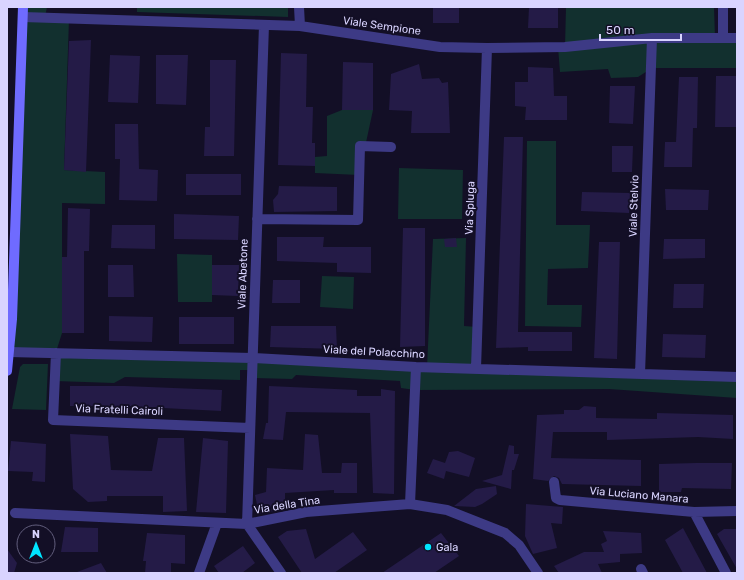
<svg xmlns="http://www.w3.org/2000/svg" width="744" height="580" font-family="Rubik,sans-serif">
<rect width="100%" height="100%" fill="#130f26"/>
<path fill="#12302f" d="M23 7H47L45 17 69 19 64 170 105 172V204L62 203V333L56 352 427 367 433 239 466 238 464 326 478 327 476 368 737 377V398L609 389 415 390 401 388 400 381 296 375 292 379 251 378V370H240V380L125 377 114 383 55 381 56 353 9 352Z
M137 7H288V17L137 12Z
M566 7H714L715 38H737V68H652L638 77 611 78 608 69 560 72 558 47H565Z
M342 110H373L359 175 315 173V157L327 156V116Z
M527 141H556V225H590L588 268 548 269 547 305H582L581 327 525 326Z
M399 168 463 170 462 219H398Z
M177 254 212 255V302H178Z
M322 276 354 277 353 309 320 307Z
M23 364H48L46 410 12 409 20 367Z"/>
<path fill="#241b47" d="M433 7H459V23H433Z
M529 7H558V28H528Z
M91 40 86 172 64 170 69 41Z
M281 53 307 54 306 107H313L312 143H315V166L278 165Z
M110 55 140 56 138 103 108 102Z
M156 55H188L186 105 156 104Z
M210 60H236L234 156H204L205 127H210Z
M343 62 373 63V110H342Z
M419 64 422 79 439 78 442 83 448 82 450 133H411L412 111 389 110 391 74Z
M528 67 553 68 554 96H567V120H525L526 107 515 106V82H528Z
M716 76H737V127H715Z
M679 77H698L697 128H693L692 167H664L665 142H676Z
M610 86H635L633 124 609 123Z
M115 124H138L139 169 158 170 157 201 119 200 120 159H115Z
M504 137H523L518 332H572V351H528V347L496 348Z
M612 146H633L632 172H612Z
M186 174H241V195H186Z
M279 186 337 187V211L274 212 273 200 278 194Z
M665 189 709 190 708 210H666Z
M582 192 630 193 629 213 581 211Z
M68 208 90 209 89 251H84V333H62V257H67Z
M174 214 239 216 238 240 174 239Z
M112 225H155V249L111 248Z
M403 228H425V346L400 347Z
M277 237H324L323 247H371V273L337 272V263L277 261Z
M456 238 457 247H445L444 239Z
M664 239H705V258L663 259Z
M599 242H620L617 359 594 358Z
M108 265H133L134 297H108Z
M212 265H239L238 296 212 295Z
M273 280H300V303H272Z
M674 284H704L703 308H673Z
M109 316 153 317 152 342 109 341Z
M179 317H234V344H179Z
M271 326H336L337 349 270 347Z
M663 334 706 335 705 358 662 357Z
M70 386H125L222 390 221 411 125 406H70Z
M269 386 357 390V396H381V389L395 391 394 494 373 493 370 413 286 412 283 440 263 439 266 423H268Z
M584 406 596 407V418L657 419V413L733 415V439L698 437 607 440V432H553L551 458 641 460V486L562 484 559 478 554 476 548 481 533 479 537 415 564 414V410H579Z
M70 434 108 436 111 470 152 471 158 438H184L187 511 163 512V496H107V501L88 502 73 489Z
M305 434 318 435 322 473H341L342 463H357V493H334V490L285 493V509L259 514 255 495 266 492 267 468 303 470Z
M203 438 228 441 226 513 196 512Z
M11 441 46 444 45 482 32 481 33 472 8 471Z
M509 445 514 446V454H519L514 470H512L511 489 482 481 502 475Z
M458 451 475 458 469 477 446 471 444 479 427 473 433 459 445 463 449 452Z
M696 463H732L731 489 682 488 681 492H659V464Z
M496 486 497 494 482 504 475 507 454 506 476 489Z
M526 504 563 507 562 524 551 523 557 548 533 554 525 536Z
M65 527 98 528V552H61Z
M683 528 707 573H683L665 540Z
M306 529 315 559 353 532 367 550 334 573H302L278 537 287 531Z
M724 529H737V569L717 534Z
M603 531 641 533 642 553 620 554V562L598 564 602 573H559L554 566 584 552H604L601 544 607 541Z
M147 533 185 535V564L171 563V573H145L146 561H143Z
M441 533 459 556 434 573H382Z
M243 546 255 563 242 573H219L214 566Z
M7 549 17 563 14 573H7Z
M101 563 107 573H77V572Z"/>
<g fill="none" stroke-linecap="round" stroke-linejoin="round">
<path stroke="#3d3a85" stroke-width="10" d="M299 7 300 26
M23 17 300 26 440 47 487 48 565 47 652 38H737
M723 38V7
M257 219 358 220 360 146 391 147
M9 352 252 358 416 367 737 377
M56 353 53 420 250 428
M476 368 487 48
M640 374 652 38
M554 482 556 498 560 500 694 512 737 511
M410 504 416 367
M694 512 726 573
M15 513 247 524 306 512 410 504 447 510 505 533 519 545 538 573
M247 524 264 25
M247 524 281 573
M641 569 643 573
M199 573 217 523"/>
<path stroke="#6f6bff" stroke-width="10" d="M7 371 12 319 23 7"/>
</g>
<circle fill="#00e5ff" stroke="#130f26" stroke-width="1.5" cx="428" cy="547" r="4"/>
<g text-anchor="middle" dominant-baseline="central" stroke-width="4" stroke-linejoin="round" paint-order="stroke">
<g font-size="11" fill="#d9d4ff" stroke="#130f26">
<text transform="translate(382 26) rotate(8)">Viale Sempione</text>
<text transform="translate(634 206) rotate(-88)">Viale Stelvio</text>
<text transform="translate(470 208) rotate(-88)">Via Spluga</text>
<text transform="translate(243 274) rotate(-88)">Viale Abetone</text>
<text transform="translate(374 352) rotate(3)">Viale del Polacchino</text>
<text transform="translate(119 410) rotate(2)">Via Fratelli Cairoli</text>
<text transform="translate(639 495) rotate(5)">Via Luciano Manara</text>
<text transform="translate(287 505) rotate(-9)">Via della Tina</text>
</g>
<g font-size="11" fill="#d9d4ff" stroke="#130f26" text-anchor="start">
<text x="436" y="547">Gala</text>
</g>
</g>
<rect width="744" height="580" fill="none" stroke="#d9d4ff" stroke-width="16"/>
<g transform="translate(36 544)"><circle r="19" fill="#130f26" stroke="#625e7d"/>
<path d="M0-3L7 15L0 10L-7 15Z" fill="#00e5ff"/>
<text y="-6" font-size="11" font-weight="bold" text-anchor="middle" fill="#d9d4ff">N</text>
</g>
<path d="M600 34v6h81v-6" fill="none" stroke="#d9d4ff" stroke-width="2"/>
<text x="606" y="34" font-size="12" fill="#d9d4ff" stroke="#130f26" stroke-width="3" paint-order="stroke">50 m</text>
</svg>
